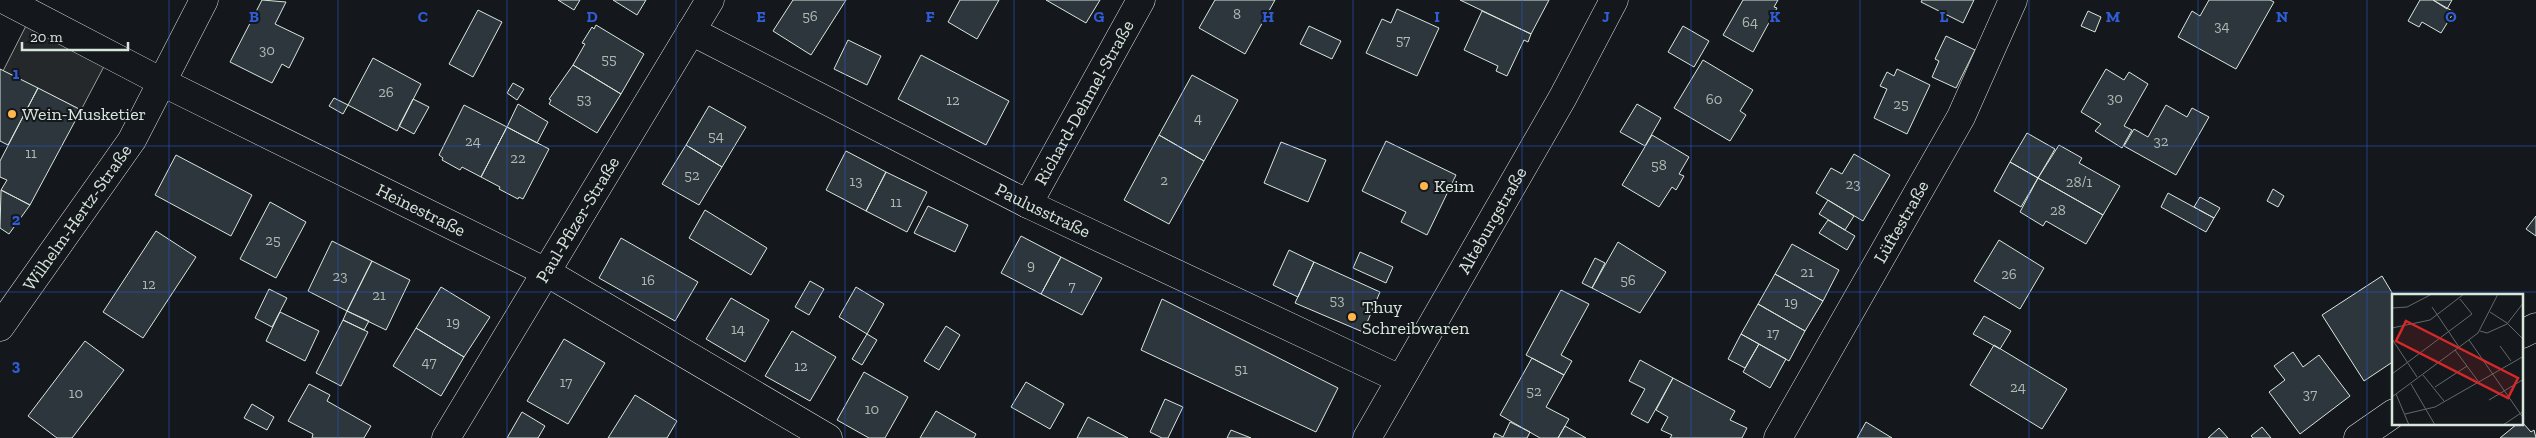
<svg xmlns="http://www.w3.org/2000/svg" width="2536" height="438" font-family="'Zilla Slab',serif">
<rect width="100%" height="100%" fill="#14181c"/>
<path fill="#24282b" stroke="#939e99" d="M32 14 110 55 81 110 3 71Z"/>
<path fill="#2c363c" stroke="#d8e6dc" d="M262 0 286 2 275 24 304 38 289 68 282 64 272 83 230 62Z
M558 0H580L574 10Z
M613 0H646L637 15Z
M793 0H846L811 55 773 31Z
M960 0H999L977 39 948 22Z
M1046 0H1100L1086 23Z
M1215 0H1275L1245 54 1199 28Z
M1460 0H1549L1531 34Z
M1743 0H1778L1774 7 1777 8 1753 52 1723 35Z
M1922 0H1974L1963 23 1921 2Z
M2209 0H2270L2274 2 2236 69 2178 37 2192 11 2200 16Z
M2420 0H2433L2454 12 2441 33 2422 22 2419 27 2408 21Z
M2433 0H2452L2447 9Z
M1397 9 1439 28 1417 76 1366 53 1382 19 1391 23Z
M478 10 502 22 473 77 449 64Z
M1482 11 1531 34 1528 42 1524 40 1507 76 1496 71 1498 66 1464 50Z
M2088 11 2101 17 2095 32 2081 26Z
M596 25 644 54 621 94 573 65 585 44 582 43 592 27 594 29Z
M1309 26 1341 41 1332 59 1300 44Z
M1683 26 1709 41 1694 67 1668 52Z
M1946 36 1975 50 1956 88 1932 77 1939 61 1935 59Z
M848 40 881 56 867 85 834 69Z
M921 55 1009 101 986 145 898 99Z
M373 58 421 84 397 131 348 105Z
M1703 60 1753 90 1740 111 1746 115 1730 141 1674 108Z
M573 65 621 94 597 133 549 104 551 100 549 99Z
M0 69 38 88 8 145 0 141Z
M1897 69 1930 85 1907 134 1874 118 1887 89 1880 86 1887 72 1894 76Z
M2106 69 2124 80 2129 72 2148 84 2124 126 2132 130 2122 148 2095 131 2101 124 2081 112Z
M1192 75 1238 100 1204 161 1159 135Z
M513 83 524 89 517 100 507 93Z
M38 88 81 110 30 205 1 190 7 180 0 177V161Z
M334 98 348 105 343 114 329 106Z
M413 99 429 107 414 134 399 126Z
M518 104 548 122 537 143 507 127Z
M1637 104 1661 118 1645 146 1620 132Z
M464 105 507 127 481 177 462 167 460 170 442 160 443 158 439 155Z
M2166 105 2187 117 2192 108 2209 117 2176 175 2124 146 2134 129 2148 137Z
M709 106 746 127 722 167 686 145Z
M507 127 549 149 523 199 519 197 518 199 499 189 500 187 481 177Z
M2027 133 2055 149 2038 178 2010 162Z
M1159 135 1204 161 1169 224 1124 200Z
M1652 135 1689 157 1679 174 1684 176 1676 190 1672 187 1659 207 1622 185Z
M1386 141 1456 175 1427 235 1401 222 1406 212 1362 191Z
M1281 142 1326 160 1308 202 1264 183Z
M686 145 722 167 699 205 662 184Z
M2059 145 2082 158 2079 163 2120 186 2103 215 2038 178Z
M846 151 886 172 866 211 826 190Z
M1854 154 1890 175 1863 221 1816 193 1831 168 1842 174Z
M176 155 252 195 231 236 155 195Z
M2010 162 2038 178 2021 207 1994 191Z
M886 172 927 192 907 232 866 211Z
M2038 178 2103 215 2086 244 2046 221 2043 226 2020 212Z
M2273 189 2284 196 2278 207 2267 201Z
M1 190 30 205 9 234 0 228Z
M2168 193 2214 218 2206 232 2161 207Z
M2200 197 2220 208 2214 218 2194 207Z
M1828 200 1854 216 1845 230 1819 214Z
M270 202 306 222 276 278 240 259Z
M928 206 968 225 955 252 914 233Z
M705 210 767 248 751 275 689 238Z
M2536 216V236L2526 229Z
M1828 220 1855 236 1847 250 1819 233Z
M156 231 196 257 143 338 103 312Z
M1021 236 1061 257 1041 294 1001 273Z
M621 238 698 282 675 321 599 278Z
M1999 240 2044 268 2020 309 1974 281Z
M332 241 372 261 347 311 308 291Z
M1618 242 1666 272 1640 313 1592 288Z
M1792 244 1839 270 1823 301 1775 274Z
M1289 250 1314 262 1298 297 1273 285Z
M1360 252 1393 267 1386 283 1353 268Z
M1061 257 1102 278 1082 315 1041 294Z
M1595 258 1605 263 1592 288 1582 283Z
M372 261 410 280 386 330 347 311Z
M1314 262 1380 292 1363 332 1295 303Z
M1775 274 1823 301 1805 331 1758 304Z
M2382 276 2394 296V361L2364 381 2322 315Z
M810 281 824 289 809 315 795 307Z
M441 287 490 317 464 357 416 328Z
M856 287 884 304 867 334 839 317Z
M269 289 287 298 272 327 255 318Z
M1561 290 1589 304 1561 355 1572 361 1564 375 1526 355Z
M731 298 769 320 745 362 706 339Z
M1162 299 1338 388 1316 432 1141 350Z
M1758 304 1805 331 1789 361 1741 334Z
M347 311 369 321 364 330 343 320Z
M280 312 319 331 305 361 266 341Z
M1984 316 2011 331 2000 349 1973 334Z
M343 320 368 332 341 386 316 373Z
M946 326 960 335 939 370 924 361Z
M416 328 464 357 441 396 393 366Z
M792 331 836 357 810 401 765 376Z
M867 334 877 340 862 365 852 359Z
M1741 334 1759 344 1745 368 1728 359Z
M564 339 605 363 568 424 527 401Z
M85 341 124 370 72 438H57L28 416Z
M1759 344 1786 359 1770 388 1743 372Z
M1994 345 2067 389 2042 429 1970 385Z
M2293 352 2303 367 2319 355 2350 396 2300 434 2269 392 2285 380 2274 366Z
M1532 358 1564 375 1546 407 1569 419 1558 438H1540L1500 415Z
M1640 360 1673 378 1648 423 1631 414 1645 389 1629 381Z
M864 372 908 397 885 438H869L837 420Z
M1673 378 1735 411 1730 420 1747 428 1742 438H1670L1672 435 1661 430 1668 417 1656 410Z
M1026 382 1064 404 1050 429 1011 407Z
M309 384 330 395 327 401 371 426 364 438H312L313 434 288 421Z
M635 395 677 421 667 438H608Z
M1165 399 1183 407 1168 438H1162L1150 432Z
M252 404 274 417 267 430 244 418Z
M936 411 976 434 974 438H920Z
M522 412 545 426 538 438H507Z
M1088 417 1128 438H1077Z
M1510 422 1530 432 1527 438H1493L1495 433 1503 437Z
M1866 422 1892 438H1857Z
M2522 422 2531 432 2534 430 2536 438H2500L2517 424H2522Z
M1565 426 1586 438H1558Z
M2262 427 2271 438H2253L2251 436Z
M2219 428 2228 438H2208Z
M1231 430 1251 438H1227Z"/>
<g fill="none" stroke-linecap="round" stroke-linejoin="round">
<defs>
<g id="minor">
<path id="s1" d="M5 0 162 82 546 272 828 438"/>
<path id="s2" d="M691 31 1028 204 1400 379"/>
<path id="s3" d="M1028 204 1141 0"/>
<path id="s4" d="M0 327 132 140 204 0"/>
<path d="M2522 334 2536 327"/>
<path id="s5" d="M446 438 710 0"/>
<path id="s6" d="M1778 438 1961 117 2013 0"/>
<path d="M2358 438 2394 413"/>
</g>
<g id="major">
<path id="s7" d="M1367 438 1563 97 1614 0"/>
</g>
</defs>
<use href="#minor" stroke="#d8e6dc" stroke-width="29"/>
<use href="#major" stroke="#d8e6dc" stroke-width="29"/>
<use href="#minor" stroke="#14181c" stroke-width="28"/>
<use href="#major" stroke="#14181c" stroke-width="28"/>
</g>
<path fill="none" stroke="#305dd8" stroke-width="1" stroke-opacity="0.55" d="M169 0V438M338 0V438M507 0V438M676 0V438M845 0V438M1014 0V438M1183 0V438M1353 0V438M1522 0V438M1691 0V438M1860 0V438M2029 0V438M2198 0V438M2367 0V438M0 146H2536M0 292H2536"/>
<g fill="#ffb74d" stroke="#14181c" stroke-width="2">
<circle cx="12" cy="114" r="5"/>
<circle cx="1424" cy="186" r="5"/>
<circle cx="1352" cy="317" r="5"/>
</g>
<g text-anchor="middle" dominant-baseline="central" stroke-width="4" stroke-linejoin="round" paint-order="stroke">
<g font-size="15" fill="#adbab4">
<text x="1237" y="14">8</text>
<text x="810" y="16">56</text>
<text x="1750" y="22">64</text>
<text x="2222" y="26">34</text>
<text x="1403" y="40">57</text>
<text x="267" y="50">30</text>
<text x="609" y="59">55</text>
<text x="386" y="92">26</text>
<text x="2115" y="98">30</text>
<text x="584" y="99">53</text>
<text x="1714" y="99">60</text>
<text x="953" y="100">12</text>
<text x="1901" y="104">25</text>
<text x="1198" y="118">4</text>
<text x="716" y="136">54</text>
<text x="473" y="141">24</text>
<text x="2161" y="141">32</text>
<text x="31" y="153">11</text>
<text x="518" y="158">22</text>
<text x="1659" y="165">58</text>
<text x="692" y="175">52</text>
<text x="1164" y="180">2</text>
<text x="856" y="181">13</text>
<text x="2079" y="182">28/1</text>
<text x="1853" y="184">23</text>
<text x="896" y="202">11</text>
<text x="2058" y="210">28</text>
<text x="273" y="240">25</text>
<text x="1031" y="265">9</text>
<text x="1807" y="272">21</text>
<text x="2009" y="274">26</text>
<text x="340" y="276">23</text>
<text x="648" y="280">16</text>
<text x="1628" y="280">56</text>
<text x="149" y="284">12</text>
<text x="1072" y="286">7</text>
<text x="379" y="295">21</text>
<text x="1337" y="300">53</text>
<text x="1791" y="302">19</text>
<text x="453" y="322">19</text>
<text x="738" y="329">14</text>
<text x="1773" y="333">17</text>
<text x="429" y="362">47</text>
<text x="801" y="366">12</text>
<text x="1241" y="369">51</text>
<text x="566" y="382">17</text>
<text x="2018" y="387">24</text>
<text x="1534" y="391">52</text>
<text x="76" y="393">10</text>
<text x="2310" y="394">37</text>
<text x="872" y="409">10</text>
</g>
<g font-size="18" fill="#d8e6dc" stroke="#14181c">
<text stroke="none"><textPath href="#s3" startOffset="116">Richard-Dehmel-Straße</textPath></text>
<text stroke="none"><textPath href="#s1" startOffset="466">Heinestraße</textPath></text>
<text stroke="none"><textPath href="#s2" startOffset="395">Paulusstraße</textPath></text>
<text stroke="none"><textPath href="#s4" startOffset="134">Wilhelm-Hertz-Straße</textPath></text>
<text stroke="none"><textPath href="#s5" startOffset="255">Paul-Pfizer-Straße</textPath></text>
<text stroke="none"><textPath href="#s7" startOffset="251">Alteburgstraße</textPath></text>
<text stroke="none"><textPath href="#s6" startOffset="249">Lüftestraße</textPath></text>
</g>
<g font-size="18" fill="#d8e6dc" stroke="#14181c" text-anchor="start">
<text x="22" y="114">Wein-Musketier</text>
<text x="1434" y="186">Keim</text>
<text x="1362" y="307">Thuy<tspan x="1362" dy="21">Schreibwaren</tspan></text>
</g>
</g>
<g transform="translate(2392 294)">
<rect width="131" height="131" fill="#14181c"/>
<path fill="none" stroke="#626a69" stroke-width="1" d="M40 13 67 53M0 14 15 13 40 0M98 18 115 29 132 46M0 34 38 26 72 0M88 37 95 39 115 30 132 8M0 45 25 83M77 46 132 125M108 52 119 67M63 56 86 87M0 80 80 20 68 5M31 81 52 107M19 90 43 131M43 93 75 72M4 100 17 131M0 103 86 39 106 0M97 106 132 85M13 120 43 113 132 62M111 131 132 117"/>
<path fill="#d62828" fill-opacity="0.15" stroke="#d62828" stroke-width="2.5" d="M14 27 126 84 116 104 4 47Z"/>
<rect width="131" height="131" fill="none" stroke="#d8e6dc" stroke-width="2.5"/>
</g>
<g font-size="16" text-anchor="middle" font-weight="bold" fill="#305dd8" stroke="#14181c" stroke-width="4" stroke-linejoin="round" paint-order="stroke">
<text x="254" y="22">B</text>
<text x="423" y="22">C</text>
<text x="592" y="22">D</text>
<text x="761" y="22">E</text>
<text x="930" y="22">F</text>
<text x="1099" y="22">G</text>
<text x="1268" y="22">H</text>
<text x="1437" y="22">I</text>
<text x="1606" y="22">J</text>
<text x="1775" y="22">K</text>
<text x="1944" y="22">L</text>
<text x="2113" y="22">M</text>
<text x="2282" y="22">N</text>
<text x="2451" y="22">O</text>
<text x="16" y="79">1</text>
<text x="16" y="225">2</text>
<text x="16" y="371">3</text>
</g>
<path d="M22 42v8h106v-8" fill="none" stroke="#d8e6dc" stroke-width="2.5"/>
<text x="30" y="42" font-size="15" fill="#d8e6dc" stroke="#14181c" stroke-width="4" paint-order="stroke">20 m</text>
</svg>
